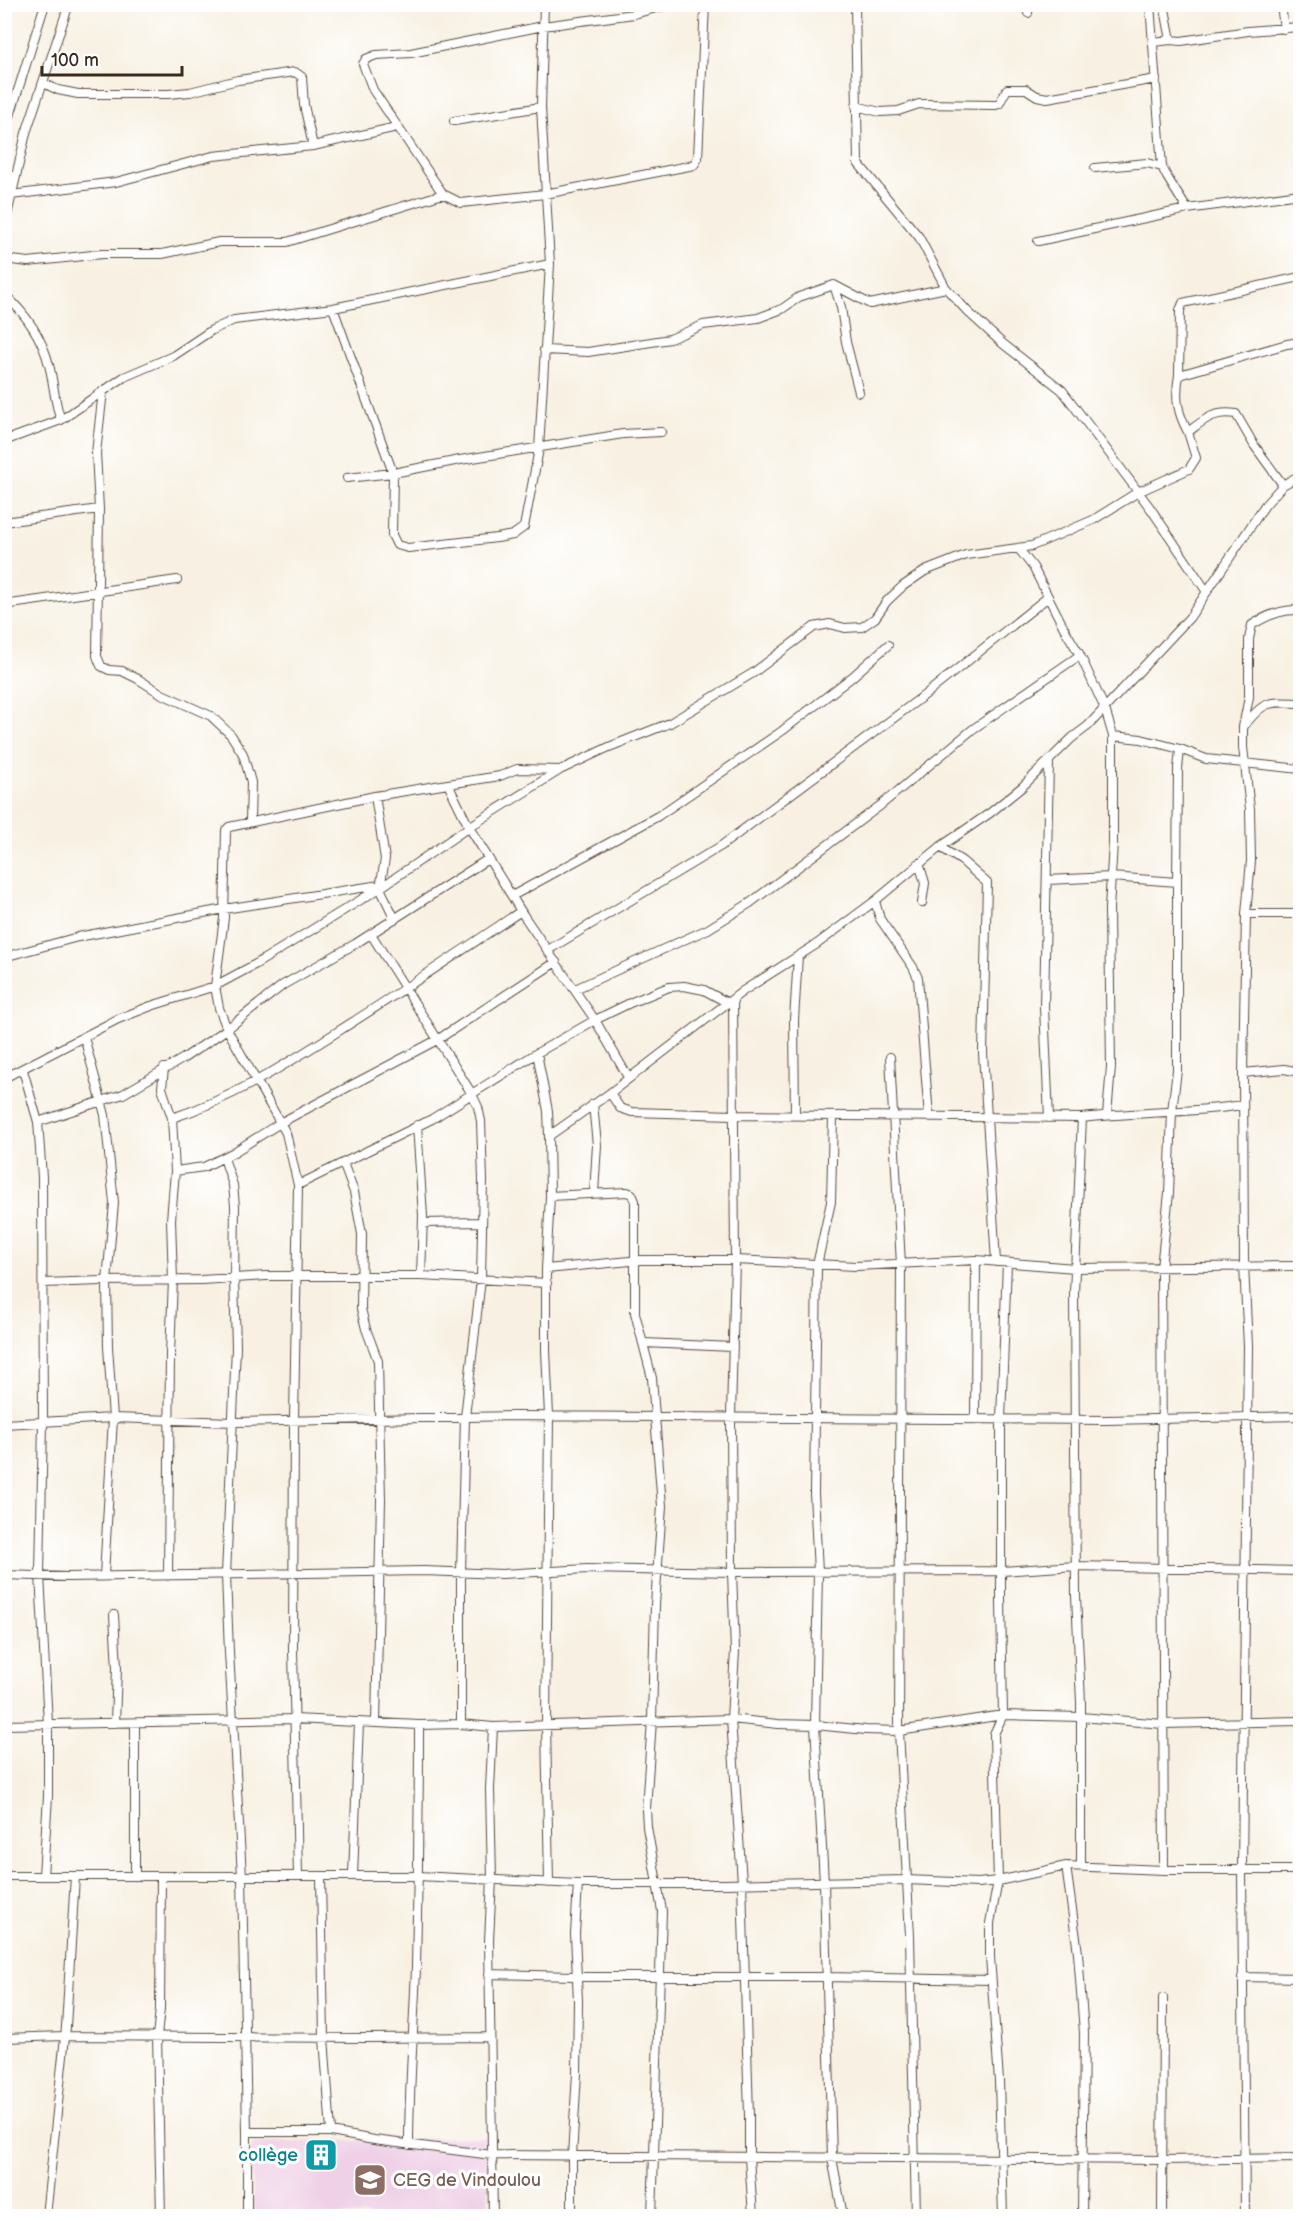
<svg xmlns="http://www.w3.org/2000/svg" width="1305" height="2221" font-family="'Balsamiq Sans',sans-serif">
<rect width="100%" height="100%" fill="#fff"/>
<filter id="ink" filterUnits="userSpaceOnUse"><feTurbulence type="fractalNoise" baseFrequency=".0167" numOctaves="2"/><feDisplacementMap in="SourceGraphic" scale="12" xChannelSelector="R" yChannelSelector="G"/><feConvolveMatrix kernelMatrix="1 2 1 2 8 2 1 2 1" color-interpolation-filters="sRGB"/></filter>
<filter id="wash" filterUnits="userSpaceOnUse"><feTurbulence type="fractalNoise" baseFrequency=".008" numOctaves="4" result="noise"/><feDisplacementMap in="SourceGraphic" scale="24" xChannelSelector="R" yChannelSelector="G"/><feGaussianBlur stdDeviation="1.35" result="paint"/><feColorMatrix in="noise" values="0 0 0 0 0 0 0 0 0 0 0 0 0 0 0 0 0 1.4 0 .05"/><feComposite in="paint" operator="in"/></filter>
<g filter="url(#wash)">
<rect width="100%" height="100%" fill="#f8f1e3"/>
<path fill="#efd0e6" d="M487 2137 489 2216H253L251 2143Z"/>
</g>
<g filter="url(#ink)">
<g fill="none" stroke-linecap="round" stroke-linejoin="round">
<defs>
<path id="street" d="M671 4 634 14 543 26 411 53 376 55 366 59 363 64 373 90 443 194 461 203 545 194 694 165 698 158 705 4
M855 4 858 163 919 237 946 288 968 312 1002 343 1062 390 1151 509 1207 592
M1026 4 1028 13
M1150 4 1162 167 1167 177 1187 209
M1164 4 1171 40 1181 41 1248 31 1300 27
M1281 4 1284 29
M1153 42 1171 40
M43 83 58 90 78 94H168L190 92 238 80 295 72 302 77 304 105 313 146
M856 106 880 112 898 111 919 104 996 105 999 104 1007 89H1026L1037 96 1047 98 1156 79
M454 121 541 107
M4 135 45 4
M1095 168 1147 163 1162 167
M11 195 116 182 213 156 313 146 397 127
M4 228 26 133 69 4
M1038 241 1187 209 1300 194
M4 259 28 262 102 254H162L219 242H287L443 194
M1300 277 1183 303 1180 310 1179 375 1287 344 1300 342
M834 285 841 307 846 342 859 392
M4 294C25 313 42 337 49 365 54 383 54 402 61 420
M333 308 393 473 392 535 397 545 408 548 497 538 513 535 524 527 539 449 550 264 541 107 544 4
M544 350 588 352 670 339 703 325 758 318 782 309 799 297 834 285 870 304 946 288
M1179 375C1175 397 1177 412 1188 432
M103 391 96 453 99 509 97 656 101 666 109 670 122 671 138 679 162 694 211 716 231 735 243 754 251 782 250 822
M4 441 61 420 124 377 173 356 212 330 234 320 333 308 550 264
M347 478 393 473 460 460 623 434 661 432
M4 522 99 509
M1018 548 1033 567 1065 630 1080 655 1105 709 1113 736 1141 739 1180 749 1206 759 1300 769
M4 605 177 580
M1244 726C1265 699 1270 702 1300 703
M560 770 517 769 500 776 448 784 469 827 524 916 595 1020 628 1077
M375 796 385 859 380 888 395 919
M940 847 962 861 987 883 983 1053 996 1262
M919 863 925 883 922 903
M1047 880 1111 877 1177 882
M512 896 658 816 782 731 852 677 888 645
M875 901 880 919 913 967 918 978 929 1117
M1246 914H1300
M371 934 472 1094 478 1107 481 1121 483 1180 481 1279 465 1417 461 1572V1724
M548 950 721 846 926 694 1048 597
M4 957 78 937 224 909 380 885
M575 989 708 929 750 903 881 805 973 729 1080 655
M733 999 735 1260 731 1417 732 1572 735 1651 731 1719 742 1882 749 2115V2157L753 2216
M84 1037 105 1115 114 1203 107 1281 108 1347 113 1418 104 1576
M537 1053 548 1111 549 1136 550 1196 546 1269V1350L549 1416 546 1724 549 1883
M890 1057 901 1265 899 1731 910 1936 916 2216
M164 1068 162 1088 172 1118 175 1171 171 1220 173 1280 170 1354 168 1576
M23 1070 38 1122 42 1177 43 1421 40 1575 48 1724V1796L43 1876
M1243 1073 1284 1069 1300 1072
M4 1078 118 1019 151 1006 215 986 256 964 380 888 469 827 560 770 609 747 670 723 753 673 814 627 830 624 845 628 862 627 875 618 887 601 903 586 925 571 966 555 1032 546 1093 520 1138 492 1189 469 1196 458 1188 432C1204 420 1214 410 1236 414L1254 445 1283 485
M610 1093 620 1108 632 1112 734 1115 1082 1118C1136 1112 1190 1113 1243 1105
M593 1104 597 1145 594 1193
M795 1115 794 1020 798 956
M1107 1115 1111 1067 1109 909 1113 843V736
M833 1116 831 1202 817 1265 814 1493 818 1572 815 1725 824 1882 832 2158 843 2216
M172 1118C234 1098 283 1066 337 1032 399 993 460 952 521 911
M1049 1118 1044 1007 1049 761
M38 1122 123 1094 184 1058 227 1029 283 985 355 944 488 859
M417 1125 423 1216 421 1276
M549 1136 610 1093 743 991 817 944 875 901 940 847 990 813 1022 787 1072 738 1088 726 1190 617 1265 505 1283 485 1300 475
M224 1158 233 1185 235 1206 234 1279 236 1347 226 1575 229 1652 242 1876 247 2132
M343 1163 354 1192 362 1234 361 1309 366 1329 378 1361 381 1500 376 1723
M175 1171 204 1167 234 1152 280 1123 437 1040 556 962
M298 1185 432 1119 537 1053 595 1020 632 1002 669 987 684 986 704 990 728 1003
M550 1196 627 1192 632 1194 635 1201V1313L652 1378 662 1506 655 1605 652 1720 646 1809 647 1827 662 1911 652 2216
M423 1223 482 1222
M546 1269 641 1260H735L856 1266 976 1260 1075 1268 1300 1266
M43 1283 101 1281 201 1280 266 1276H421L547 1283
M644 1343 733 1347
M975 1419 976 1260
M4 1424 113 1418 234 1422 514 1416 1106 1420 1300 1416
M4 1575 68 1577 424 1571 502 1574 587 1569 732 1572 1002 1571 1076 1566 1300 1571
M114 1615 117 1668 115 1723
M4 1725 294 1719 419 1725 461 1724 493 1727 731 1719 778 1724 815 1725 866 1730 899 1731 1003 1715 1081 1717 1163 1724 1300 1721
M493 1727 490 1789 492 1879 489 1940 493 2216
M1066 1866 1078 1953 1084 2033 1082 2216
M1081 1866V1702L1076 1596 1074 1293 1082 1118
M1164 1870 1161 1268 1169 1193 1172 1111 1177 1070V882L1178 769 1180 749
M4 1876H418L578 1884H726L907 1880 978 1883 998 1881 1066 1866 1164 1870H1300
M135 1876V1723
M161 1876 160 2009 157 2036 161 2216
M298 1876 293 1650 294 1421 298 1185 286 1133 227 1029 219 1008 215 986 224 918 226 830 229 827 375 796 448 784
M321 1876 324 2038 331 2132
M353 1876 359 1722
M489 1974 616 1977H826L991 1980
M1242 1977 1300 1978
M4 2038 65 2036 366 2038 490 2037
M409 2145C409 2085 414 2026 416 1967 418 1886 419 1805 419 1725
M46 2216 66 2027 75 1876
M247 2216V2132H331L374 2140 492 2155 1162 2160 1300 2158
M572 2216V2156L577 2073 578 2001 575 1934 578 1884
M1003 2216 999 2081 990 1957V1923L998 1881 994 1734 1003 1715 1001 1599V1419L1007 1263
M1162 2216 1163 1998
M1245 2216 1242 1871 1248 1346 1244 1265 1243 1073 1246 914 1251 861 1250 809 1243 747V727L1249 697V639L1252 625C1267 615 1283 609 1300 610"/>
</defs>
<use href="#street" stroke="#57483c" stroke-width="10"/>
<use href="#street" stroke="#fff" stroke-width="8"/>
</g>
</g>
<defs>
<symbol id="building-square" viewBox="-11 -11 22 22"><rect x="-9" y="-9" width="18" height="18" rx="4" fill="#0f9aa8" stroke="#fff"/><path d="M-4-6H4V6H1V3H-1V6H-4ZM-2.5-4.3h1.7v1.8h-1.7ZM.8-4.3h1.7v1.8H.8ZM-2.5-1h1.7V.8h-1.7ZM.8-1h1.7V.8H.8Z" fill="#fff"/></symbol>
<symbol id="school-square" viewBox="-11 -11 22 22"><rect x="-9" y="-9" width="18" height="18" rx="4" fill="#8d6e63" stroke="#fff"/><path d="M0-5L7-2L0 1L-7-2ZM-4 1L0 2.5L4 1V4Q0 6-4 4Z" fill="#fff"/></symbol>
</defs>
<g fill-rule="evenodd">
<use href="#building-square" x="302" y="2136" width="38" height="38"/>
<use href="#school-square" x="351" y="2161" width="38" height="38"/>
</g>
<g text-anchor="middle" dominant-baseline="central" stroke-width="6" stroke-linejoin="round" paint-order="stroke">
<g font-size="18" fill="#0d838f" stroke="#fff" text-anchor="end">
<text x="298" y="2155">collège</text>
</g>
<g font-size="18" fill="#785e54" stroke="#fff" text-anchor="start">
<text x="393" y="2180">CEG de Vindoulou</text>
</g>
</g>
<rect width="1305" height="2221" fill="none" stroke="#fff" stroke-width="24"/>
<path d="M42 66v9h140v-9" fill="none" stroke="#3b2a1e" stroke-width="3"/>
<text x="51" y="66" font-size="18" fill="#3b2a1e" stroke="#ffffff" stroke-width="4.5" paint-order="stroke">100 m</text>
</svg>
